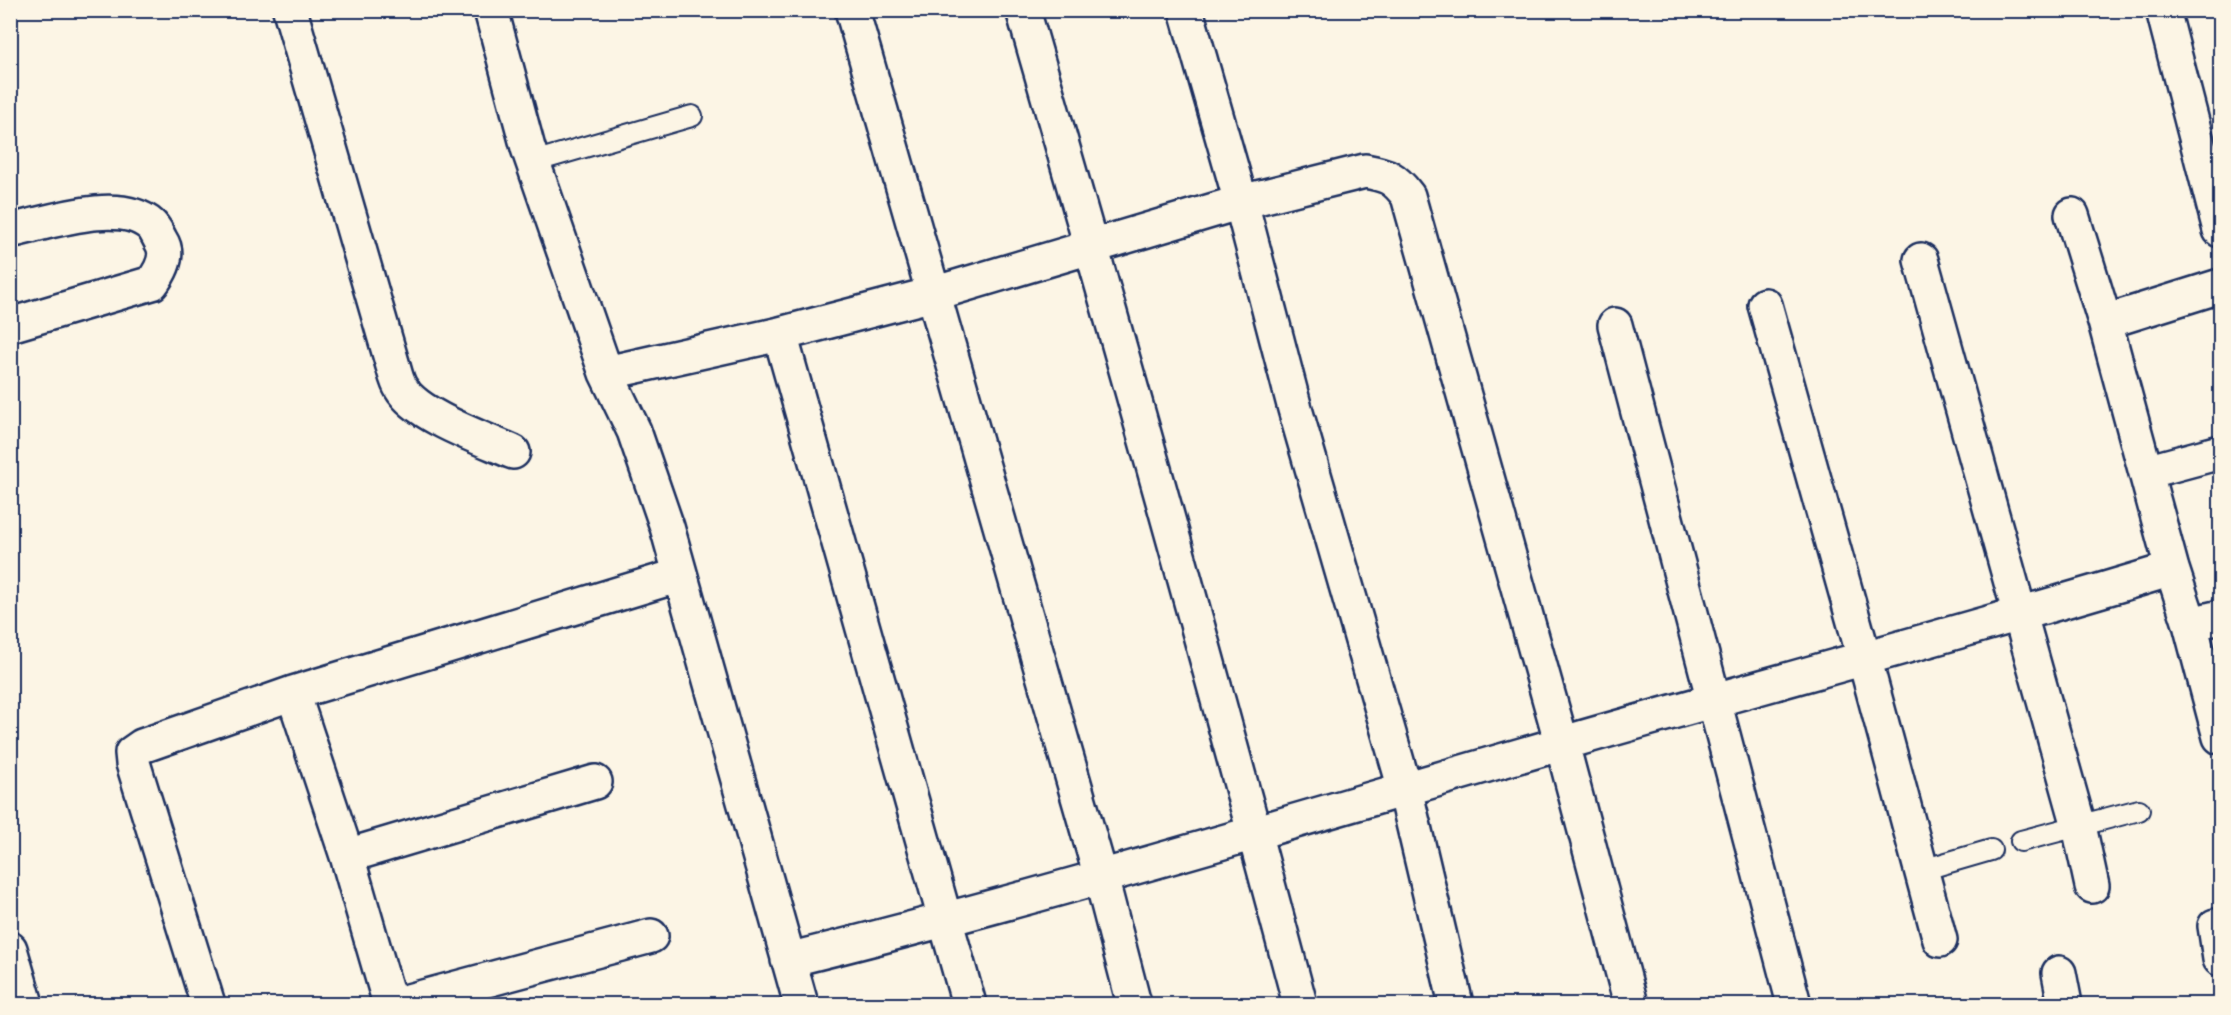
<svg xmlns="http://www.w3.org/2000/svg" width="2231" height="1015" font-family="'Shantell Sans',sans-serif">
<rect width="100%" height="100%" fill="#fcf5e5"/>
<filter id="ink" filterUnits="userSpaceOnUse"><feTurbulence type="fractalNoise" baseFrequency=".0167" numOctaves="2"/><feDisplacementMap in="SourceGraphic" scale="12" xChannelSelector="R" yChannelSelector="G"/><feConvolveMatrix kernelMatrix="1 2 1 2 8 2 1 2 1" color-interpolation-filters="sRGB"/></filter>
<g filter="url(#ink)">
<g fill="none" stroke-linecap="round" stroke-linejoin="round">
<defs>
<path id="service" d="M533 162 692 116
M2021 841 2139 810
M1922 870 1991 850"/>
<path id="minor" d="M290 10 393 366C395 373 397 382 401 388 417 416 484 439 513 452
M491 10 528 148 606 373 634 431 667 527 801 1004
M852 10 1101 877 1134 1004
M1023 10C1119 341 1212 672 1300 1004
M1186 10 1241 202 1295 409 1405 789 1456 1004
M2163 10 2220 230
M2072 215 2105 322 2172 569 2190 624 2220 737
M10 231C47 223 120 197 151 225 155 228 158 236 161 241 170 255 161 271 152 283L10 325
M1921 260 2079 826 2092 886
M1765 305 1864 657 1940 940
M2105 322 2220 286
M1615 325 1794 1004
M780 334 969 1004
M606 373 780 334 933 294 1241 202 1365 171C1387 175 1394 177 1408 196L1562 744 1631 1004
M2146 472 2220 452
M2190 624 2220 617
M293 693 347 856 390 1004
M347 856 595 782
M2215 926 2220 959
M10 949 26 1004
M788 960C1048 896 1303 818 1560 744 1764 685 1969 631 2172 569
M2059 973 2065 1004
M208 1004 133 763 132 753 142 746 293 693 680 575
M397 1004 651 936"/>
</defs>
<use href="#service" stroke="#1b2f5e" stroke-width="24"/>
<use href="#minor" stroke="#1b2f5e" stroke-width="38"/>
<use href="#service" stroke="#fcf5e5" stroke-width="20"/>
<use href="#minor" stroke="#fcf5e5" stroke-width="33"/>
</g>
</g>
<rect width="2231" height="1015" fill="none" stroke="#fcf5e5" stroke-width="36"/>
<rect x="18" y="18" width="2195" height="979" fill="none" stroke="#1b2f5e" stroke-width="2" filter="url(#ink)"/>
</svg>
